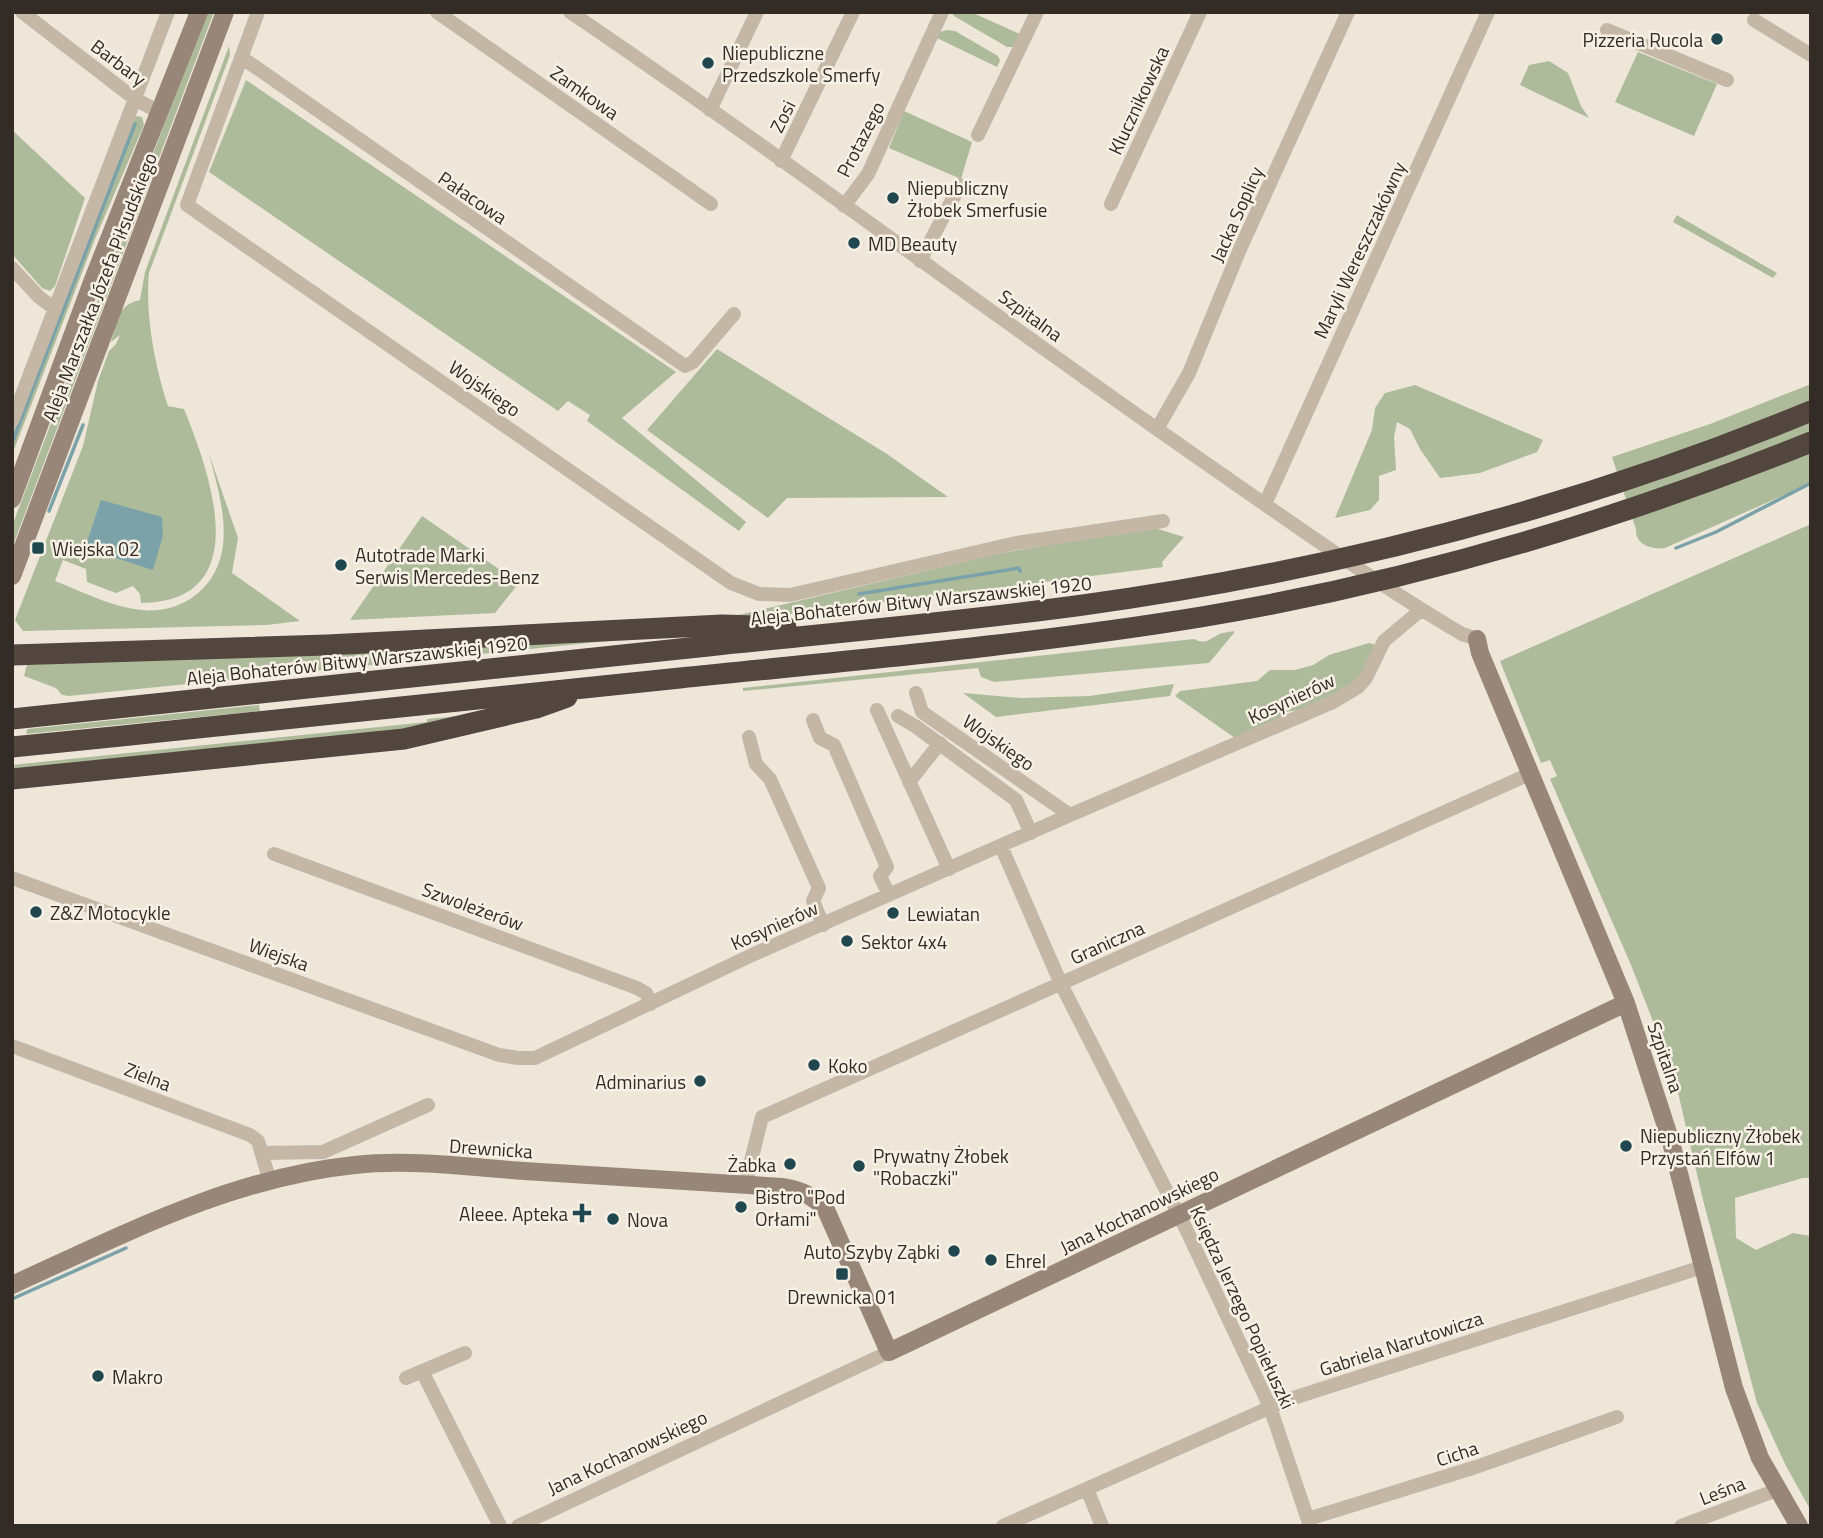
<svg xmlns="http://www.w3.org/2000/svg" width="1823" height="1538" font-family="'Titillium Web',sans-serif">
<rect width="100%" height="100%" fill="#eee6d9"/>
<path fill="#adbb9b" d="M207 12H214L12 548V526Z
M951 12H971L1022 35 1013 47H1007L954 16Z
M947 30 955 31 998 56 1000 61 997 67 937 38 940 32Z
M229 46 230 55 149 273C145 314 155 367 168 406L184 409C210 473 257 602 141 603L140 594 133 586 116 593 87 582 86 569 63 560 55 581C83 592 112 607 141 610 161 612 181 607 197 594 240 558 221 500 209 454L238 538 232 573 300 621 267 625 23 631 15 620 83 446 98 381 109 351 116 344 120 335 111 342C117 322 117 305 140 300L145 272Z
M1638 52 1717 84 1694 136 1615 102Z
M1549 61 1568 73 1581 106 1589 118 1520 85 1529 65Z
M246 80 676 372 622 418 746 522 739 531 587 421 590 415 568 401 558 411 209 172Z
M904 111 972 142 961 179 889 148Z
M135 116 142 117 144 125 95 239 12 455V435Z
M12 130 85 198 55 286 50 291 42 288 12 254Z
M1677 215 1680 217 1777 273 1773 278 1673 222Z
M717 349 887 454 948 497 787 498 768 518 647 430Z
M1811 384V483L1665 548C1652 550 1635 545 1636 529L1612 457 1710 424Z
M1415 385 1543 440 1537 452 1480 473 1440 478 1420 449 1410 429 1397 422 1394 437 1396 470 1379 476V500L1370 510 1335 518 1372 430 1375 408 1385 393Z
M422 516 519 583 495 613 350 620Z
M1811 524V1178H1803L1735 1198 1736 1238 1756 1250 1793 1233 1811 1236V1511L1785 1464 1757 1403 1703 1200 1677 1088 1656 1029 1631 965 1550 779 1557 776 1550 760 1541 763 1500 661Z
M1158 529 1184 537 1162 562 1163 567 791 614 730 617 997 554 1132 530Z
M1234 631V633L1209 663 994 682 981 677 978 668 743 691V688L1194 639C1204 644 1207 641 1216 636 1220 633 1228 632 1234 631Z
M637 638 69 696 62 695 56 688 24 676 27 665Z
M1369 643 1377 645 1357 681 1343 692 1300 710 1285 712 1281 717 1235 738 1175 696 1180 691 1257 681 1270 670H1295L1313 665 1329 655Z
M1174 684 1170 696 996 717 963 693 1021 698 1089 696Z
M259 705 260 711 26 734 27 729Z
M470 715 388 732 12 771V765L427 722V719Z"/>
<path fill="#7ba2a8" d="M101 500 162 517 163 535 153 570 85 548Z"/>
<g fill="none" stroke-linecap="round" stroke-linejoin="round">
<path stroke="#7ba2a8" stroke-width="3.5" d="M12 443 135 124
M49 511 83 425
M1676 548 1716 532 1811 483
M859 594 1019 568 1020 571
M12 1299 126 1248"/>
<path stroke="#c5b7a6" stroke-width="14" d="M22 12 135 99 161 113
M258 12 187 205 731 583 759 594 790 595 1016 543 1163 521
M437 12 711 204
M570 12C781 155 984 309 1194 455 1282 516 1369 579 1462 634L1477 639
M1754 20 1811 55
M1607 30 1727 80
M241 57 685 366 693 362 734 314
M710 110 757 12
M978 135 1037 12
M781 161 853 12
M1111 204 1200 12
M844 206 868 174 942 12
M920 261 960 185
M12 268 39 297 55 309
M12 421 168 12
M1157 429 1189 373 1240 249 1348 12
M1265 504 1488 12
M916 693 922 712 1070 815
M877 710 949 869
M898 716 915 726 1016 800 1031 833
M813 720 820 738 834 745 887 867 880 876 889 895
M749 737 756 764 770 779 819 888 813 901 823 925
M909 782 940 743
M1001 846 1061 984 1186 1229 1270 1407 1310 1526
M274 854 637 988 646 993 651 1004
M12 878 499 1055 518 1058H535L752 955 1070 815 1333 702 1358 687 1366 678 1384 641 1421 610
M12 1046 250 1135 258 1141 270 1182
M262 1153 323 1152 428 1105
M745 1185 762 1117 1532 773
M422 1371 500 1526
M406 1378 465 1353
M1087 1489 1102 1526
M1308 1519 1476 1467 1617 1417
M518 1526 889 1352
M1003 1526 1287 1400 1702 1267
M1681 1526 1777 1490"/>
<path stroke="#988778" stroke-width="18" d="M12 499 92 282 199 12
M12 576 225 12
M1477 639 1480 653 1626 1003 1671 1142 1734 1388 1760 1458 1799 1526
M12 1285C122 1235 233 1177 355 1165 410 1159 468 1167 524 1171 610 1177 696 1182 782 1187 801 1190 814 1196 826 1210L889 1352 1626 1003"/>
<path stroke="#52463e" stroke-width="21" d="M12 655 327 645 722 625 786 627
M12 719C244 695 476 671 708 646 833 633 959 622 1083 605 1331 571 1579 507 1811 411
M12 747C235 725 458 701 680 678 854 660 1029 645 1201 617 1410 582 1615 521 1811 442
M12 779 404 739 536 708 567 697"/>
</g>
<g fill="#20474f" stroke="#f7f0e4" stroke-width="2.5">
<circle cx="1717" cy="39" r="7"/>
<circle cx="708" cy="63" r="7"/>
<circle cx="893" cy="198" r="7"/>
<circle cx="854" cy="243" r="7"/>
<rect x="31" y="541" width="14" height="14" rx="3.5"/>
<circle cx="341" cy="565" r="7"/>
<circle cx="36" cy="912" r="7"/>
<circle cx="893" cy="913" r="7"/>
<circle cx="847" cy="941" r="7"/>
<circle cx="814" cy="1065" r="7"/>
<circle cx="700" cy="1081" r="7"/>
<circle cx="1626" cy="1146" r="7"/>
<circle cx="790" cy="1164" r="7"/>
<circle cx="859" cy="1166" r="7"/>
<circle cx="741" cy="1207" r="7"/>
<path d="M578.5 1202.5h7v7h7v7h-7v7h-7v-7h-7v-7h7z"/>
<circle cx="613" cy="1219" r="7"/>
<circle cx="954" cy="1251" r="7"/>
<circle cx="991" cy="1260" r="7"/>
<rect x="835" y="1267" width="14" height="14" rx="3.5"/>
<circle cx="98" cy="1376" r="7"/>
</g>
<g text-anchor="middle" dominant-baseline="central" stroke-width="5" stroke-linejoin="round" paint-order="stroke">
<g font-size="19" fill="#322b26" stroke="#f7f0e4" text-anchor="start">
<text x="1703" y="39" text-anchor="end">Pizzeria Rucola</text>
<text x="722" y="52">Niepubliczne<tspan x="722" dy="22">Przedszkole Smerfy</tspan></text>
<text x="907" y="187">Niepubliczny<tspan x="907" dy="22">Żłobek Smerfusie</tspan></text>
<text x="868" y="243">MD Beauty</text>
<text x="52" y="548">Wiejska 02</text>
<text x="355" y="554">Autotrade Marki<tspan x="355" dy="22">Serwis Mercedes-Benz</tspan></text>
<text x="50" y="912">Z&amp;Z Motocykle</text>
<text x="907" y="913">Lewiatan</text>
<text x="861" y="941">Sektor 4x4</text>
<text x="828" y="1065">Koko</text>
<text x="686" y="1081" text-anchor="end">Adminarius</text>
<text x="1640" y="1135">Niepubliczny Żłobek<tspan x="1640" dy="22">Przystań Elfów 1</tspan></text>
<text x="873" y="1155">Prywatny Żłobek<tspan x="873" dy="22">"Robaczki"</tspan></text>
<text x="776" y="1164" text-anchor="end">Żabka</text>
<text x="755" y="1196">Bistro "Pod<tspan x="755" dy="22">Orłami"</tspan></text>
<text x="568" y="1213" text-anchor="end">Aleee. Apteka</text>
<text x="627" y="1219">Nova</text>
<text x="940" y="1251" text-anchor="end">Auto Szyby Ząbki</text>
<text x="1005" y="1260">Ehrel</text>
<text x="842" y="1296" text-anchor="middle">Drewnicka 01</text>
<text x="112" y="1376">Makro</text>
</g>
<g font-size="19" fill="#322b26" stroke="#f7f0e4">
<text transform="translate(119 62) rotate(37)">Barbary</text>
<text transform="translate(585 92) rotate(35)">Zamkowa</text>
<text transform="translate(1138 100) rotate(-65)">Klucznikowska</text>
<text transform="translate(782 116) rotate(-64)">Zosi</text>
<text transform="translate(860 139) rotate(-63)">Protazego</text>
<text transform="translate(473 197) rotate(34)">Pałacowa</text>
<text transform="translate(1236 214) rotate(-66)">Jacka Soplicy</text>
<text transform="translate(1359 250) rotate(-65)">Maryli Wereszczakówny</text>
<text transform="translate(99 287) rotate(-69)">Aleja Marszałka Józefa Piłsudskiego</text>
<text transform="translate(1031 315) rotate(36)">Szpitalna</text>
<text transform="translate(485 388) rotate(35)">Wojskiego</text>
<text transform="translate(921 600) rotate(-6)">Aleja Bohaterów Bitwy Warszawskiej 1920</text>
<text transform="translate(357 660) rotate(-6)">Aleja Bohaterów Bitwy Warszawskiej 1920</text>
<text transform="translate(1291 698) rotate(-25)">Kosynierów</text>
<text transform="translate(999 742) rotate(35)">Wojskiego</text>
<text transform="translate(473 906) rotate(20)">Szwoleżerów</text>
<text transform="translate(774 925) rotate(-24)">Kosynierów</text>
<text transform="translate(1107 942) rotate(-24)">Graniczna</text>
<text transform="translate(279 954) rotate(20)">Wiejska</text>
<text transform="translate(1666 1057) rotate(71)">Szpitalna</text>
<text transform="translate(148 1076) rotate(21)">Zielna</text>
<text transform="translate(491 1148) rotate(4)">Drewnicka</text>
<text transform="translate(1139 1210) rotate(-26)">Jana Kochanowskiego</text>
<text transform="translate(1243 1307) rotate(65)">Księdza Jerzego Popiełuszki</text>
<text transform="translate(1401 1343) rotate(-18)">Gabriela Narutowicza</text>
<text transform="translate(627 1452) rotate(-25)">Jana Kochanowskiego</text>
<text transform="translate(1457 1453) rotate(-18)">Cicha</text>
<text transform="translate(1722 1490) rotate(-21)">Leśna</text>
</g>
</g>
<rect width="1823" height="1538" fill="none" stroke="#322b26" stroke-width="28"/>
</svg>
